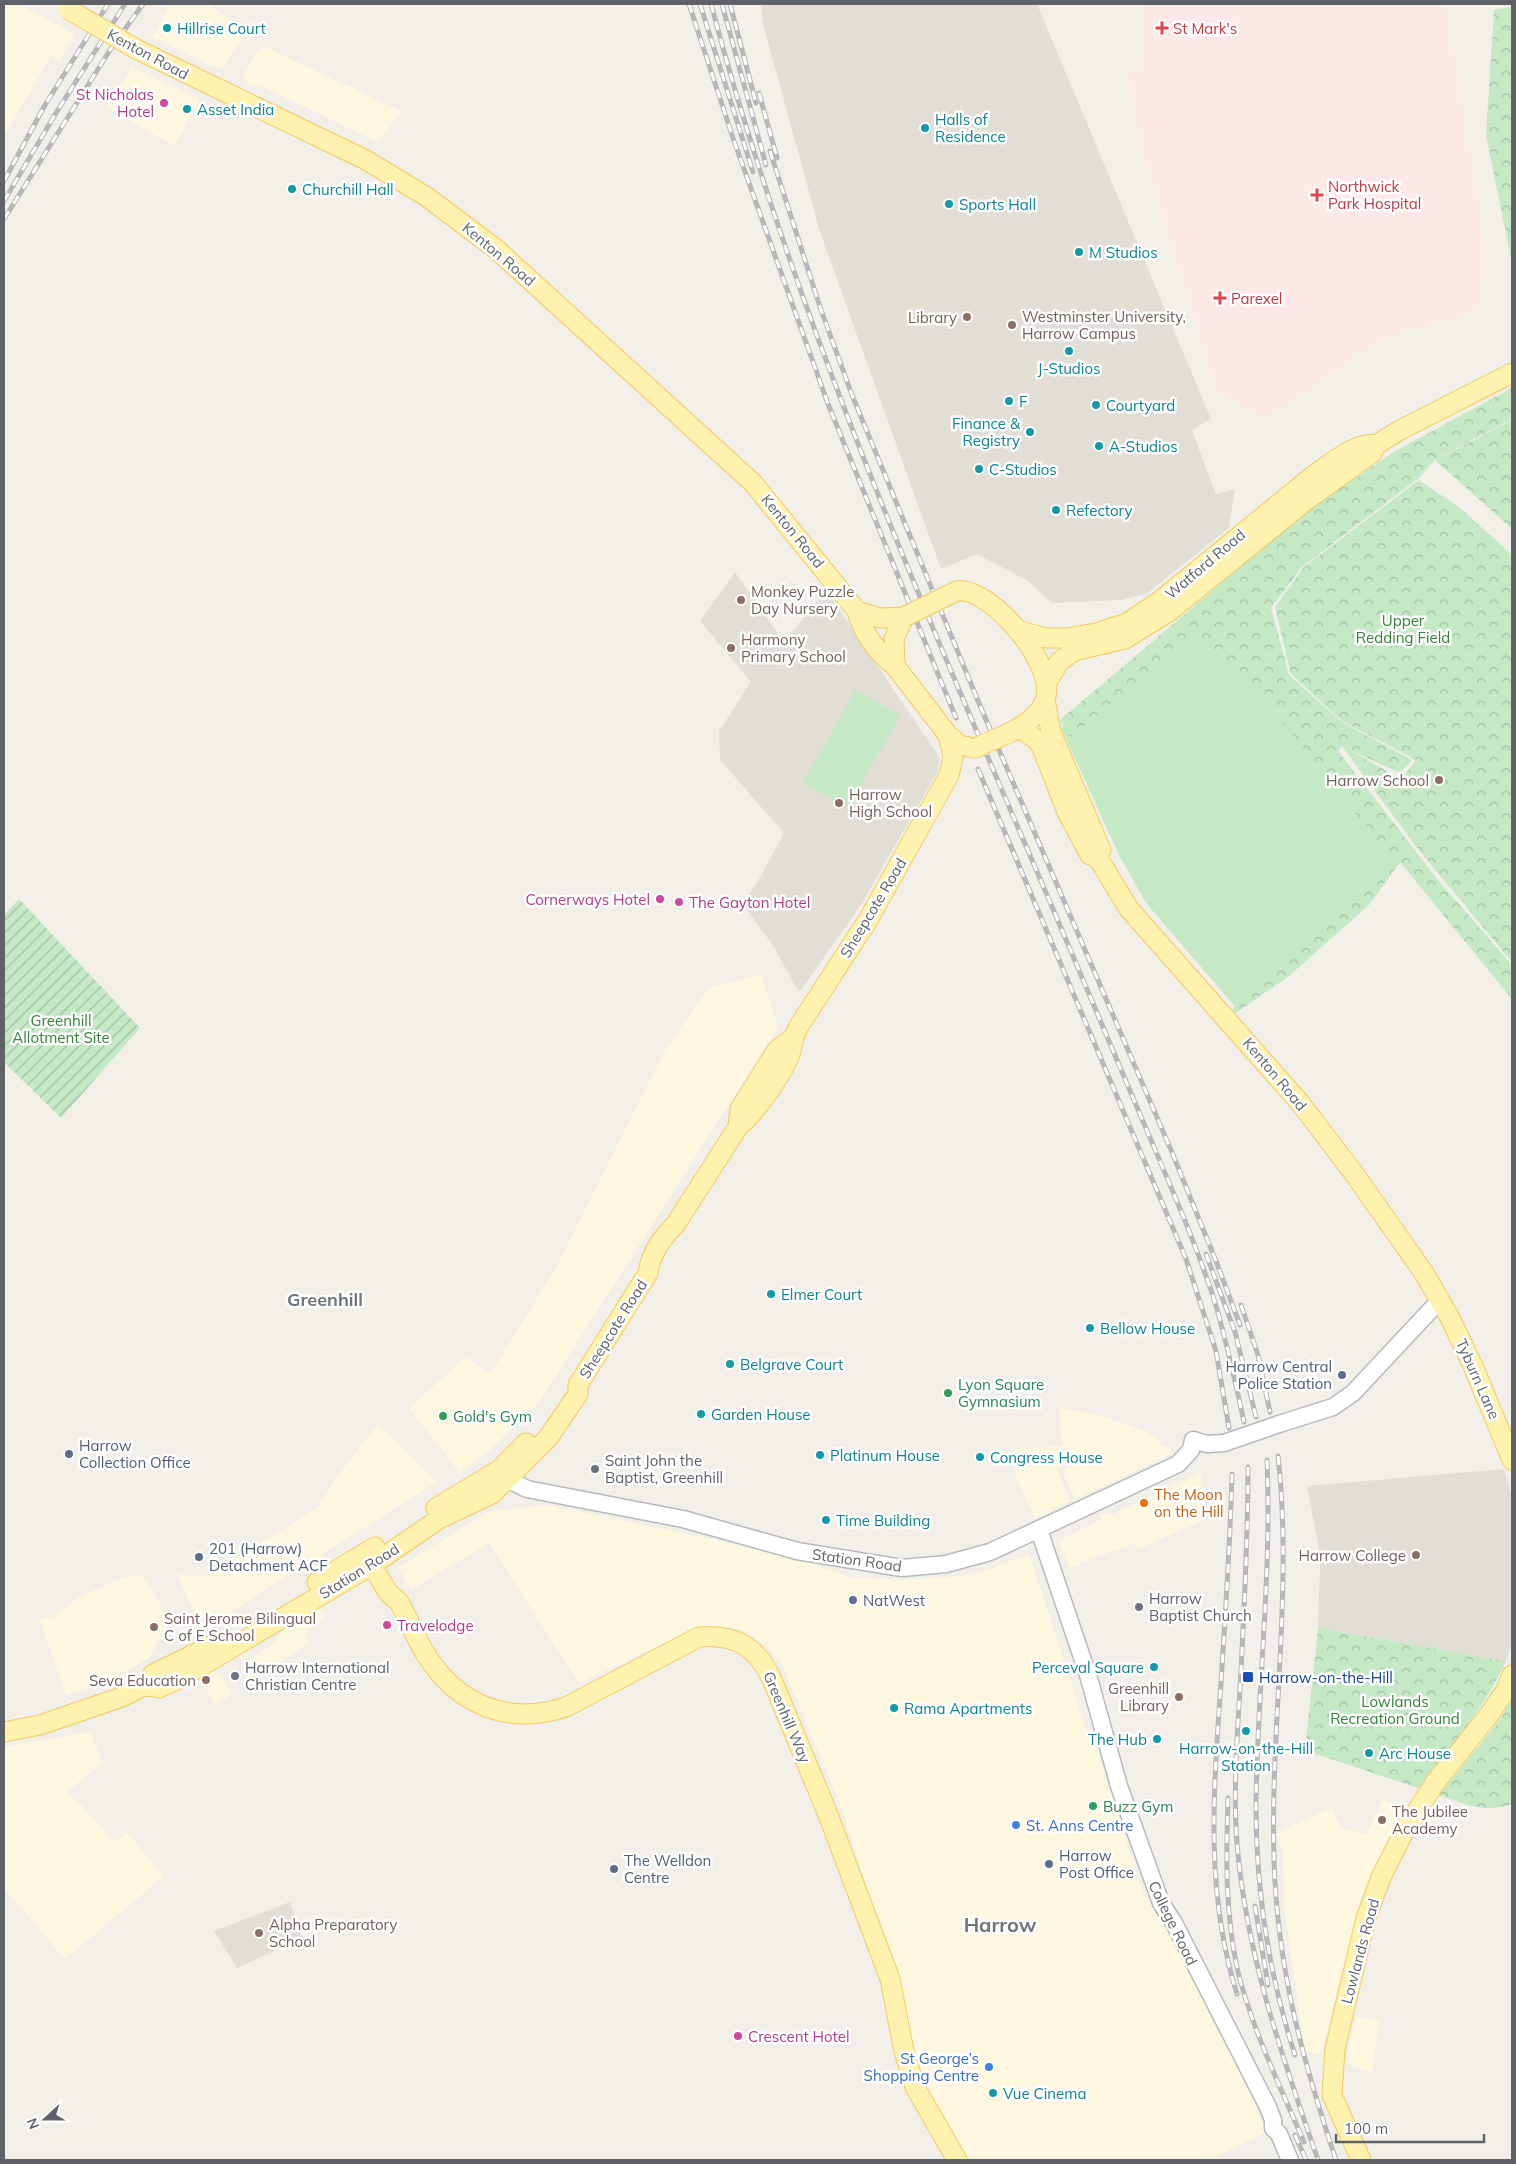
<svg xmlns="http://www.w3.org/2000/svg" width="1516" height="2164" font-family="Mulish,sans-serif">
<defs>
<pattern id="forest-crowns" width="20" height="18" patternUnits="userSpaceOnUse" patternTransform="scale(1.25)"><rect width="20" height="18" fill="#c5e8c5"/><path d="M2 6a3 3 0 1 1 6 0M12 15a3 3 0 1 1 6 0" fill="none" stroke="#a3c0a4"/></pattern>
<pattern id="garden-furrows" width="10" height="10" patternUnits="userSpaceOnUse" patternTransform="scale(1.25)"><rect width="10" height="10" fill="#c5e8c5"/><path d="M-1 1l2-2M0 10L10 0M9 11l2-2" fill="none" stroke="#a3c0a4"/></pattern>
</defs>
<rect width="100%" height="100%" fill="#f1efe8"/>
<path fill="#fef7e0" d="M4 4H18L75 34 60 60 51 56 4 136Z
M174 4H207L248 31 222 68 212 66 153 37 169 5 172 6Z
M264 46 276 52 401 111 382 138 376 141 267 89 249 84 242 77 255 55Z
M131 67 198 98 199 102 174 146 106 107 119 86 121 87Z
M761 974 778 1027 539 1402 489 1451 460 1473 409 1408 466 1357 491 1373 557 1266 666 1049 708 988Z
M1059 1408 1090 1413 1131 1426 1158 1438 1160 1444 1172 1449V1453L1076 1499 1063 1473 1065 1469 1076 1464 1075 1459 1056 1468 1071 1501 1035 1518 1015 1475 1014 1450 1062 1446Z
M378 1424 437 1482 213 1623 196 1616 177 1575 208 1576 318 1507 337 1477Z
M1199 1473 1202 1474 1200 1522 1138 1549 1135 1543 1069 1568 1059 1540 1101 1520 1100 1516 1108 1513 1109 1516Z
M549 1505 711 1539 807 1562 853 1578 910 1580 974 1575 1029 1554 1088 1735 1093 1738 1144 1896 1156 1900 1196 1979 1267 2132 1208 2160H961L921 2086 883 1941 842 1808 783 1667 769 1648 750 1634 731 1627H698L579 1683 489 1543 411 1590 398 1568 488 1512Z
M142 1576 153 1590 161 1607 166 1628 149 1658 111 1679 66 1695 40 1620 52 1617 82 1595 126 1577Z
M319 1606 326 1617 305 1633 309 1643 250 1682 241 1665 273 1644 285 1627Z
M213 1671 223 1676 231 1695 214 1705 200 1676Z
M90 1732 103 1763 66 1792 82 1806 114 1842 127 1833 164 1876 65 1959 4 1888V1747Z
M1383 1800 1404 1809 1362 1897 1321 2054 1305 2051 1284 1905 1283 1852 1276 1833 1331 1808 1341 1828 1366 1835Z
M1356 2017 1379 2020 1372 2073 1345 2063Z"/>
<path fill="#e1ded6" d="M762 4H1037L1211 419 1192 430 1208 474 1216 494 1235 489 1229 528 1146 594 1120 600 1051 603 1028 581 977 554 941 569 820 232 762 20Z
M735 572 784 642 826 590 940 758 937 773 859 908 801 990 797 989 774 947 743 904 762 874 784 833 720 760 719 731 751 682 700 621Z
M1504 1469 1512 1496V1645L1506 1661 1318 1628 1320 1567 1318 1544 1307 1486Z
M290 1902 302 1938 237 1968 214 1931Z"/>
<path fill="#fce8e6" d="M1145 4H1446L1486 250 1484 300 1470 313 1381 340 1265 419 1217 391 1140 140 1129 72 1142 68Z"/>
<path fill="#c5e8c5" d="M1203 616 1399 860 1239 1011 1146 903 1119 855 1061 728Z
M856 690 900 716 848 808 803 783Z"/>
<path fill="url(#forest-crowns)" d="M1512 7V263L1486 135 1494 10Z
M1512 388V419L1434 460 1420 477 1302 567 1271 608 1289 675 1342 722 1412 760 1400 773 1350 750 1401 779 1416 760 1342 721 1291 674 1275 607 1304 567 1419 480 1460 508 1512 555V962L1418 849 1342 746 1338 751 1437 879 1512 965V999L1400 862 1369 905 1289 976 1236 1013 1232 1009 1394 861 1293 735 1196 632 1070 738 1060 720 1304 513 1397 450Z
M1512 420V529L1435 460Z
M1318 1628 1506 1661C1484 1709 1451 1747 1418 1788L1310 1752 1306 1741Z
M1512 1700V1804C1485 1814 1466 1804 1439 1795L1500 1720Z"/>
<path fill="url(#garden-furrows)" d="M19 899 140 1028 61 1118 4 1062V915Z"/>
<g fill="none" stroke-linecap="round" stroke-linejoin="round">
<defs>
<path id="secondary" d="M1279 1424 1333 1407 1353 1393 1440 1300
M499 1471 509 1480 527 1489 683 1519 797 1551 902 1568 946 1564 990 1552 1178 1464 1191 1450 1193 1440 1207 1444 1224 1443
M1039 1530 1088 1675 1119 1786 1161 1903 1174 1923 1268 2107 1273 2120V2128L1279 2134 1290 2160"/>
<path id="primary" d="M136 49 366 160 427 197 496 249 753 483 857 611C863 633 877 652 895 666
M957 591C991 586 1058 667 1045 700 1040 715 1022 727 1009 733
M857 611 880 618 904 617 894 639 895 666 948 735 960 745 975 748
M1017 630 1046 638H1067L1096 633 1127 623 1161 600 1314 475C1330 464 1356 441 1376 445
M1047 682 1059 662 1074 651 1125 639 1170 611 1304 502 1372 453 1376 445 1400 430 1512 373
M1045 700 1051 732 1101 850 1099 853
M1019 728 1037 740 1042 748 1067 812 1090 855 1098 858 1129 909 1301 1104 1355 1175 1424 1273 1450 1318 1473 1366 1512 1460
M738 1127 740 1109 777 1050 792 1039
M436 1508 499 1470 526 1443
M365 1553C373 1566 380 1580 388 1592 391 1597 396 1598 399 1602 409 1619 415 1637 425 1653 457 1705 508 1726 566 1707L699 1637C736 1634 758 1647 773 1682L827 1812 890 1979 904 2051 915 2087 957 2160
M317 1582 375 1547
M146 1685 159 1688 181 1678 372 1565 439 1519 492 1494 548 1438 578 1394V1385L648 1273C651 1253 661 1239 675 1225L738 1127C755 1113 779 1079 788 1059 793 1049 792 1038 799 1026L868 920 949 775 953 757 948 735
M4 1732 40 1725 122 1697 146 1685 153 1674 219 1642
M1361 2160 1332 2095 1335 2049 1366 1918 1382 1875 1404 1832 1434 1784 1489 1715 1506 1690 1512 1675"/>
</defs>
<use href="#secondary" stroke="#b6babf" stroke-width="19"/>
<use href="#primary" stroke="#f2c960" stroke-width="21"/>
<use href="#secondary" stroke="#fff" stroke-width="16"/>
<use href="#primary" stroke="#fff2af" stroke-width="19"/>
<defs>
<path id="rail" d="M689 4 733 138 828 404 956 718
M700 4 753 172
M711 4C793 314 924 608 1050 902 1081 974 1111 1047 1142 1119 1167 1178 1193 1236 1213 1296 1226 1338 1235 1380 1244 1422
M722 4 766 165
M730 4 756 103
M759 93 777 158
M770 151 820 307 852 395 981 708 1171 1150 1216 1261 1240 1325
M4 181 45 105 108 4
M4 201 56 113 125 4
M4 219 110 50 143 4
M978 769 1186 1259 1216 1351 1229 1428
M1206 1254 1235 1332 1256 1417
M1241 1305 1258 1355 1270 1412
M1278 1456C1293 1590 1270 1724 1274 1859 1277 1967 1302 2058 1336 2160
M1267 1460C1272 1576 1257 1691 1256 1806 1256 1891 1269 1975 1295 2055
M1248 1467C1248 1541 1244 1615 1240 1689 1237 1740 1233 1792 1237 1843 1246 1954 1282 2056 1318 2160
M1232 1474C1230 1548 1225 1623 1220 1697 1213 1798 1206 1896 1237 1994
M1228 1798C1226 1856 1225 1914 1238 1972 1253 2031 1280 2086 1304 2142
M1255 1906 1268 1985
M1295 2135 1306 2160"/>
</defs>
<use href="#rail" stroke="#b6b7b8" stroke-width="5"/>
<use href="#rail" stroke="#fff" stroke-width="3" stroke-dasharray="9" stroke-linecap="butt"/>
<defs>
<path id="secondary-bridge" d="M1224 1443 1279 1424"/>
<path id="primary-bridge" d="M68 9 136 49
M904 617 957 591
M975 748 1007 734"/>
</defs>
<use href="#secondary-bridge" stroke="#b6babf" stroke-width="19" stroke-linecap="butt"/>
<use href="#primary-bridge" stroke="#f2c960" stroke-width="21" stroke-linecap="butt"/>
<use href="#secondary-bridge" stroke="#fff" stroke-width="16"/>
<use href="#primary-bridge" stroke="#fff2af" stroke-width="19"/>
</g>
<g fill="#0f9aa8" stroke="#fff" stroke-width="2">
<circle cx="167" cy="28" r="5"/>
<circle cx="187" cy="109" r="5"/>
<circle cx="925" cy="128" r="5"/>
<circle cx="292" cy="189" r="5"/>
<circle cx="949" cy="204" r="5"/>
<circle cx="1079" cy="252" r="5"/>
<circle cx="1069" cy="351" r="5"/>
<circle cx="1009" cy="401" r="5"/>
<circle cx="1096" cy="405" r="5"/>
<circle cx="1030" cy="432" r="5"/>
<circle cx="1099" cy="446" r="5"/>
<circle cx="979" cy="469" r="5"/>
<circle cx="1056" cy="510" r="5"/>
<circle cx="771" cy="1294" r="5"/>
<circle cx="1090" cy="1328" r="5"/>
<circle cx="730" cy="1364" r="5"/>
<circle cx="701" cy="1414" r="5"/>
<circle cx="820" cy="1455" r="5"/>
<circle cx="980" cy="1457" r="5"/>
<circle cx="826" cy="1520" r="5"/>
<circle cx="1154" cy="1667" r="5"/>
<circle cx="894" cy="1708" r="5"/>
<circle cx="1246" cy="1731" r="5"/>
<circle cx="1157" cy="1739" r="5"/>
<circle cx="1369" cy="1753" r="5"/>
<circle cx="993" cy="2093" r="5"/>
</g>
<g fill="#e0444e" stroke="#fff" stroke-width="2">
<path d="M1159.5 20.5h5v5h5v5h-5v5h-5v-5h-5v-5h5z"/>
<path d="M1314.5 187.5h5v5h5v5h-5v5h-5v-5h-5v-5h5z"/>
<path d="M1217.5 290.5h5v5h5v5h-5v5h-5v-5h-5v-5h5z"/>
</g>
<g fill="#d1479c" stroke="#fff" stroke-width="2">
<circle cx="164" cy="103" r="5"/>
<circle cx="660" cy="899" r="5"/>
<circle cx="679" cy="902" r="5"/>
<circle cx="387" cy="1625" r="5"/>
<circle cx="738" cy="2036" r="5"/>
</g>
<g fill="#8d6e63" stroke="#fff" stroke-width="2">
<circle cx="967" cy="317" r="5"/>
<circle cx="1012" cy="325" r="5"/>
<circle cx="741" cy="600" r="5"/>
<circle cx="731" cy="648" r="5"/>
<circle cx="1439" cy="780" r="5"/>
<circle cx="839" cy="803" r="5"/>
<circle cx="1416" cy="1555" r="5"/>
<circle cx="154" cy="1627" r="5"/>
<circle cx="206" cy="1680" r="5"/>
<circle cx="1179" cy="1697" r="5"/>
<circle cx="1382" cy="1820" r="5"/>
<circle cx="259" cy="1933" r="5"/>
</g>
<g fill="#5c6f8a" stroke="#fff" stroke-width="2">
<circle cx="1342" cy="1375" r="5"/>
<circle cx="69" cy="1454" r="5"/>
<circle cx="199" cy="1557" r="5"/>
<circle cx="853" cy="1600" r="5"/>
<circle cx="1049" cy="1864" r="5"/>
<circle cx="614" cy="1869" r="5"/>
</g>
<g fill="#2e9e5b" stroke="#fff" stroke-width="2">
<circle cx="948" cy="1393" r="5"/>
<circle cx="443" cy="1416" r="5"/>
<circle cx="1093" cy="1806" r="5"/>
</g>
<g fill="#6b7280" stroke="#fff" stroke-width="2">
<circle cx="595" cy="1469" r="5"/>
<circle cx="1139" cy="1607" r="5"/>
<circle cx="235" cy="1676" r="5"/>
</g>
<circle fill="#e8710a" stroke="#fff" stroke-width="2" cx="1144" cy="1503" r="5"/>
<rect fill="#1a4fb4" stroke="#fff" stroke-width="2" x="1242" y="1671" width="12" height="12" rx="2.5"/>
<g fill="#3f7fe0" stroke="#fff" stroke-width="2">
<circle cx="1016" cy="1825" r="5"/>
<circle cx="989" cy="2067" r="5"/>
</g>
<g text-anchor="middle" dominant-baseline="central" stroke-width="5" stroke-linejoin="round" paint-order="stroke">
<g font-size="15" fill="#0d838f" stroke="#fff" text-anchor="start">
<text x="177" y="28">Hillrise Court</text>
<text x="197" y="109">Asset India</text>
<text x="935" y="119">Halls of<tspan x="935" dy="17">Residence</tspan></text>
<text x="302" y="189">Churchill Hall</text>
<text x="959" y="204">Sports Hall</text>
<text x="1089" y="252">M Studios</text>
<text x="1069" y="368" text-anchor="middle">J-Studios</text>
<text x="1019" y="401">F</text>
<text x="1106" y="405">Courtyard</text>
<text x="1020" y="423" text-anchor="end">Finance &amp;<tspan x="1020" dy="17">Registry</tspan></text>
<text x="1109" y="446">A-Studios</text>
<text x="989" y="469">C-Studios</text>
<text x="1066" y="510">Refectory</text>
<text x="781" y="1294">Elmer Court</text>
<text x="1100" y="1328">Bellow House</text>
<text x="740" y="1364">Belgrave Court</text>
<text x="711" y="1414">Garden House</text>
<text x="830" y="1455">Platinum House</text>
<text x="990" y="1457">Congress House</text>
<text x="836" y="1520">Time Building</text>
<text x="1144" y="1667" text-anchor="end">Perceval Square</text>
<text x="904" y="1708">Rama Apartments</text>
<text x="1147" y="1739" text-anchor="end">The Hub</text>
<text x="1246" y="1748" text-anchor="middle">Harrow-on-the-Hill<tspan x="1246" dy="17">Station</tspan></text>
<text x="1379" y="1753">Arc House</text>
<text x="1003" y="2093">Vue Cinema</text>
</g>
<g font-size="15" fill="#be3a42" stroke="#fff" text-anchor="start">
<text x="1173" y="28">St Mark's</text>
<text x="1328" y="186">Northwick<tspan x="1328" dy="17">Park Hospital</tspan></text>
<text x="1231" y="298">Parexel</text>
</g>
<g font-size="15" fill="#5f6368" stroke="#fff">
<text transform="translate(148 54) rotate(28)">Kenton Road</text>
<text transform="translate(499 254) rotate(40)">Kenton Road</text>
<text transform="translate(793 531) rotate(51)">Kenton Road</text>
<text transform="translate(1205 564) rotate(-40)">Watford Road</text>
<text transform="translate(873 908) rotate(-59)">Sheepcote Road</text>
<text transform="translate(1275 1074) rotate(50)">Kenton Road</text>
<text transform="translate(613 1329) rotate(-58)">Sheepcote Road</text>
<text transform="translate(1478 1379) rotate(66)">Tyburn Lane</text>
<text transform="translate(857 1560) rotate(8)">Station Road</text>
<text transform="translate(359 1571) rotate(-32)">Station Road</text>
<text transform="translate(787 1717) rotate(67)">Greenhill Way</text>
<text transform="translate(1173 1923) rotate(64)">College Road</text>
<text transform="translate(1360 1951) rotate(-75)">Lowlands Road</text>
</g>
<g font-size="15" fill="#b23c85" stroke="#fff" text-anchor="start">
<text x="154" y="94" text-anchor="end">St Nicholas<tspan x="154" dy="17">Hotel</tspan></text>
<text x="650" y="899" text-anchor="end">Cornerways Hotel</text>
<text x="689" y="902">The Gayton Hotel</text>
<text x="397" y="1625">Travelodge</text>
<text x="748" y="2036">Crescent Hotel</text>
</g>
<g font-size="15" fill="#785e54" stroke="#fff" text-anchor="start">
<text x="1022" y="316">Westminster University,<tspan x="1022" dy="17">Harrow Campus</tspan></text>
<text x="957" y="317" text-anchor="end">Library</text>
<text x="751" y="591">Monkey Puzzle<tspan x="751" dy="17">Day Nursery</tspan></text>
<text x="741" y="639">Harmony<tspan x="741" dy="17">Primary School</tspan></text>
<text x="1429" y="780" text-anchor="end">Harrow School</text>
<text x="849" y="794">Harrow<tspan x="849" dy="17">High School</tspan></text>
<text x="1406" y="1555" text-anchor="end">Harrow College</text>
<text x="164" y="1618">Saint Jerome Bilingual<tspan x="164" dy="17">C of E School</tspan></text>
<text x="196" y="1680" text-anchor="end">Seva Education</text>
<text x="1169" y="1688" text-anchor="end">Greenhill<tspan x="1169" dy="17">Library</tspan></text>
<text x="1392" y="1811">The Jubilee<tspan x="1392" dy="17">Academy</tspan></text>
<text x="269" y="1924">Alpha Preparatory<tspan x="269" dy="17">School</tspan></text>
</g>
<g font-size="15" fill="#348238" stroke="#fff">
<text x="1403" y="620">Upper<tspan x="1403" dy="17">Redding Field</tspan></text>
<text x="61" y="1020">Greenhill<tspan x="61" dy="17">Allotment Site</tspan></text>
<text x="1395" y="1701">Lowlands<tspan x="1395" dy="17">Recreation Ground</tspan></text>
</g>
<g font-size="15" fill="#4e5e75" stroke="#fff" text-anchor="start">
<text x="1332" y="1366" text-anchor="end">Harrow Central<tspan x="1332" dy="17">Police Station</tspan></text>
<text x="79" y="1445">Harrow<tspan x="79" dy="17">Collection Office</tspan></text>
<text x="209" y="1548">201 (Harrow)<tspan x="209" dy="17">Detachment ACF</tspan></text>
<text x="863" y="1600">NatWest</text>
<text x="1059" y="1855">Harrow<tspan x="1059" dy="17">Post Office</tspan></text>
<text x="624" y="1860">The Welldon<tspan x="624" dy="17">Centre</tspan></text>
</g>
<g font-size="15" fill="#27864d" stroke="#fff" text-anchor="start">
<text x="958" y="1384">Lyon Square<tspan x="958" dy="17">Gymnasium</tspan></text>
<text x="453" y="1416">Gold's Gym</text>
<text x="1103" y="1806">Buzz Gym</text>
</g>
<g font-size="15" fill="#5b616d" stroke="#fff" text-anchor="start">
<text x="605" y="1460">Saint John the<tspan x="605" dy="17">Baptist, Greenhill</tspan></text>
<text x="1149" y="1598">Harrow<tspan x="1149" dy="17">Baptist Church</tspan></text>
<text x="245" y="1667">Harrow International<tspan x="245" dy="17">Christian Centre</tspan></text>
</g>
<g font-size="15" fill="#c56008" stroke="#fff" text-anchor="start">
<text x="1154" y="1494">The Moon<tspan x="1154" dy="17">on the Hill</tspan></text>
</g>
<g font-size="15" fill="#164399" stroke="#fff" text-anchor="start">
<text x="1259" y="1677">Harrow-on-the-Hill</text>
</g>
<g font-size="15" fill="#366cbe" stroke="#fff" text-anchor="start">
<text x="1026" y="1825">St. Anns Centre</text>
<text x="979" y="2058" text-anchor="end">St George’s<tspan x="979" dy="17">Shopping Centre</tspan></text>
</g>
<g font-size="18" font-weight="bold" fill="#70757a" stroke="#fff">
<text x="325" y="1299">Greenhill</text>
</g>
<g font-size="20" font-weight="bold" fill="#70757a" stroke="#fff">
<text x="1000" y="1924">Harrow</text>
</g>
</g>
<rect width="1516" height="2164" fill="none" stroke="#5f6368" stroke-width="10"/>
<g transform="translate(45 2119) rotate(249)" stroke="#ffffff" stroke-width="4" paint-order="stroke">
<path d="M0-4L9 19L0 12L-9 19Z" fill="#5f6368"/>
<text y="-8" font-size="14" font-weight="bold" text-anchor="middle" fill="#5f6368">N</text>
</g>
<path d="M1336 2134v8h148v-8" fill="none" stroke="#5f6368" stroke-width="2.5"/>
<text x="1344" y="2134" font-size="15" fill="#5f6368" stroke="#ffffff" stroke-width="4" paint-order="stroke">100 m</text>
</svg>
